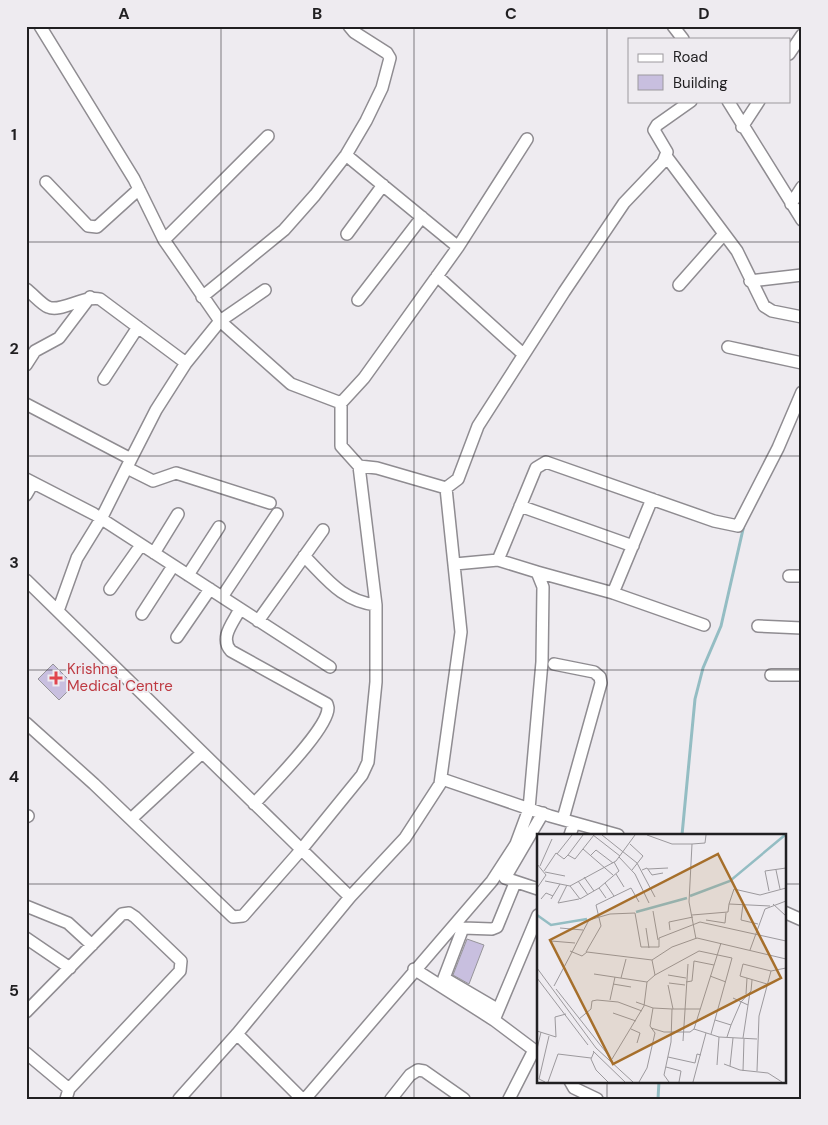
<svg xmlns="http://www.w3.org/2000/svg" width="828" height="1125" font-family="'DM Sans',sans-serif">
<rect width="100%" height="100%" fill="#eeebf0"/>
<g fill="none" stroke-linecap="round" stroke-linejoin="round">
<path stroke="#94bdc3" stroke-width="3" d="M682 835 695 699 703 668 721 626 744 525
M658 1099 659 1081"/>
</g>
<path fill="#c8bfdf" stroke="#969499" d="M53 664 74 685 59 700 38 679Z
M467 939 484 945 469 984 453 975Z"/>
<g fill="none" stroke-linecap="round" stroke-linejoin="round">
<defs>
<path id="minor" d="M40 26 134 179 164 240 220 321 291 384 341 403
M673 26 683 39
M789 54 802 35
M728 101 802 220
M742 127 759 101
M346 155 458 247
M666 156 737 251 764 306 772 311 802 317
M46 182 88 226 97 227 139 189
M791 204 802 187
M347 234 383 185
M164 240 268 136
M437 276 523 354
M750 281 802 275
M679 285 724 234
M26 289C33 294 41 304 48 307 61 313 83 295 100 299L186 363
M202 297 284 230 315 195 346 155 366 121 382 88 390 58 387 53 354 32 349 26
M358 300 422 217
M728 347 802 363
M26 365 35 351 59 338 90 297
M104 379 138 327
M26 404 131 459 156 410 186 363 220 321 265 290
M127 468 153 481 176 473 270 503
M26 479 94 514 330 667
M446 488 377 468 359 466 341 446V403L364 378 458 247 527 139
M26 495 33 483
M520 506 633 546
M154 553 178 514
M304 556C327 579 342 601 376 605
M498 560 536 468 546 462 714 521 738 526 778 448 802 392
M537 572 613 593 704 625
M188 575 219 527
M789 576H802
M26 580 350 897
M110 589 141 545
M613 593 652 499
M222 597 277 514
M240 609C233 623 219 638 231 651L327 704 328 708C328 729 270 786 254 804
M58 611 77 558 101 519 131 459
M142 614 173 566
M258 621 323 530
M758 626 802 628
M177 637 210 589
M554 664 594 672 600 677 601 683 563 819
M771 675H802
M26 723 94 784 233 917 243 916 301 850 362 775 368 762 376 682V605L359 466
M442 779 550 816 618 835
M26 817 28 816
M131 819 202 753
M570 835 574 823
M538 889 505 878 543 813
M26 906 68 923 92 945
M784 912 802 920
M26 938 70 968
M414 969 494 1020
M497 1009 444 978 463 928 492 929 497 927 515 883
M26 1012 122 914 129 913 135 917 181 961 180 971 69 1089 66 1099
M237 1034 302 1099
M26 1053 69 1089
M570 1081 574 1088 597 1099
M179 1099 237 1034 350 897 405 838 440 784 461 632 446 488 458 479 478 426 564 292 624 203 663 162 667 152 654 130 657 125 691 101
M305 1099 492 881 516 844 529 809 542 662 543 587 537 572 498 560 455 564
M391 1099 410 1075 418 1070 424 1071 464 1099
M509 1099 534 1050 494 1020 538 915"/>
</defs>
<use href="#minor" stroke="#8f8c91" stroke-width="14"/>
<use href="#minor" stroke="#fff" stroke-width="11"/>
</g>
<path fill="none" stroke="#201f21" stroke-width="1" stroke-opacity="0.55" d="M221 26V1099M414 26V1099M607 26V835M26 242H802M26 456H802M26 670H802M26 884H538M784 884H802M607 1081V1099"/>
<path fill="#e0444e" stroke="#eeebf0" stroke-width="2" d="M53.5 670.5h5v5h5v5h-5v5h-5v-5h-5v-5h5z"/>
<g text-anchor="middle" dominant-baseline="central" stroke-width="4" stroke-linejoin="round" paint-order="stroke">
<g font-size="15" fill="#be3a42" stroke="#eeebf0" text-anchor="start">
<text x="67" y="669">Krishna<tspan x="67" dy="17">Medical Centre</tspan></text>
</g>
</g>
<g transform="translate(537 834)">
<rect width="249" height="249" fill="#eeebf0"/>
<path fill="none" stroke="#94bdc3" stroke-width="2.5" d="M153 62 193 47 248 1M99 78 150 64M0 81 14 91 50 85"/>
<path fill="none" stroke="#9c999d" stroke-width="1" d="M56 1 83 22M65 1 100 29 118 63M110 1 135 10H155L152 68 159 105M93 10 106 22 95 36M155 10 168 9 169 1M46 15 76 41M20 20 35 1M31 21 46 1M54 21 59 16 76 29M82 23 98 40 112 69M0 30 9 41 0 54M3 32 15 5M111 35 131 34M105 36 110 34 115 41 126 39M239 36 243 55M7 37 19 19 27 25 31 21 38 25 57 1M8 38 28 42M79 40 87 53M47 43 57 57M8 47 33 52 43 65 62 54 69 64M41 47 51 61M68 49 77 62M30 51 21 69 42 65M33 52 79 27 98 1M62 54 82 37 77 28M232 57 228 37 249 34M4 65 9 59 16 62M14 65 23 50M192 70 197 55 223 61 249 54M206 70 204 86 221 90M236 70 249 82M116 77 121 106M155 81 191 78 192 70 233 72M169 86 188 89 189 79M23 94 46 96M109 94 112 114M133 96 132 88 156 83M14 107 38 109M184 109 157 195 182 203 220 205M122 113V104L163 88 249 107M213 116 228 75 249 67M33 117 45 122 50 118 115 126 135 113 160 104 249 125M49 118 64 92 59 71 94 54 102 68M0 134 59 214 96 248M57 140 110 148 118 141 115 126M118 141 162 117 195 124 174 200M131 141 149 144M173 142 189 148M0 144 51 211M84 144 89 125M149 148 155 147 157 127 177 131M132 149 148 151M76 150 94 153M230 150 203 142 206 130 234 137 249 134M131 151 136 175M17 152 52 86 73 80 98 79 104 113H122M19 155 72 222M209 160 210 144M196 164 211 171M73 166 78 143M99 168 116 174 135 175 134 208 127 241 132 248M135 175H163M76 179 99 187M42 185 54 175 55 167 60 166 81 168 105 177M178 186 194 191 190 203M194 191 204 168 214 157 215 146M114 194 127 198H153L157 195M94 195 103 199 100 209M0 197 19 203 18 183 29 180M206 204 213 158M146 207 151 130M0 215 4 198M56 217 88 248M57 218 54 225 59 236 71 248M131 223 158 229 160 220 164 221M75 225 107 172 110 148M187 230 203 236 231 239 245 248M180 231 182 203M193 232 196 204M129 233 144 237 142 248M206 237 207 205M220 237 222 182 234 137M8 248 2 245 12 202M11 248 21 220 54 224M102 248 110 234 118 199 113 192 116 174M156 248 169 199"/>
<path fill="#a66f2b" fill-opacity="0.15" stroke="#a66f2b" stroke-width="2.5" d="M181 20 244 144 76 230 13 106Z"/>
<rect width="249" height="249" fill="none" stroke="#201f21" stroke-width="2.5"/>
</g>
<rect width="828" height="1125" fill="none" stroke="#eeebf0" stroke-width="55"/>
<rect x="628" y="38" width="162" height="65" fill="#eeebf0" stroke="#9c999d"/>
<rect x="638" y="54" width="25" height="8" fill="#ffffff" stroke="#9c999d"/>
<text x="673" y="62" font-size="15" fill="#201f21">Road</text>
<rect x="638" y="75" width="25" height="15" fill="#c8bfdf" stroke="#9c999d"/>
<text x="673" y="88" font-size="15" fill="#201f21">Building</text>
<rect x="28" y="28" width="772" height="1070" fill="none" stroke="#201f21" stroke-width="2"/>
<g font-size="16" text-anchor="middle" font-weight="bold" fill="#201f21">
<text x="124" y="19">A</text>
<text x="317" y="19">B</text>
<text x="511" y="19">C</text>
<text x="704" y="19">D</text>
<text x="14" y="140">1</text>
<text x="14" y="354">2</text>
<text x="14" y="568">3</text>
<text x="14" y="782">4</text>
<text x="14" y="996">5</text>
</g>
</svg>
